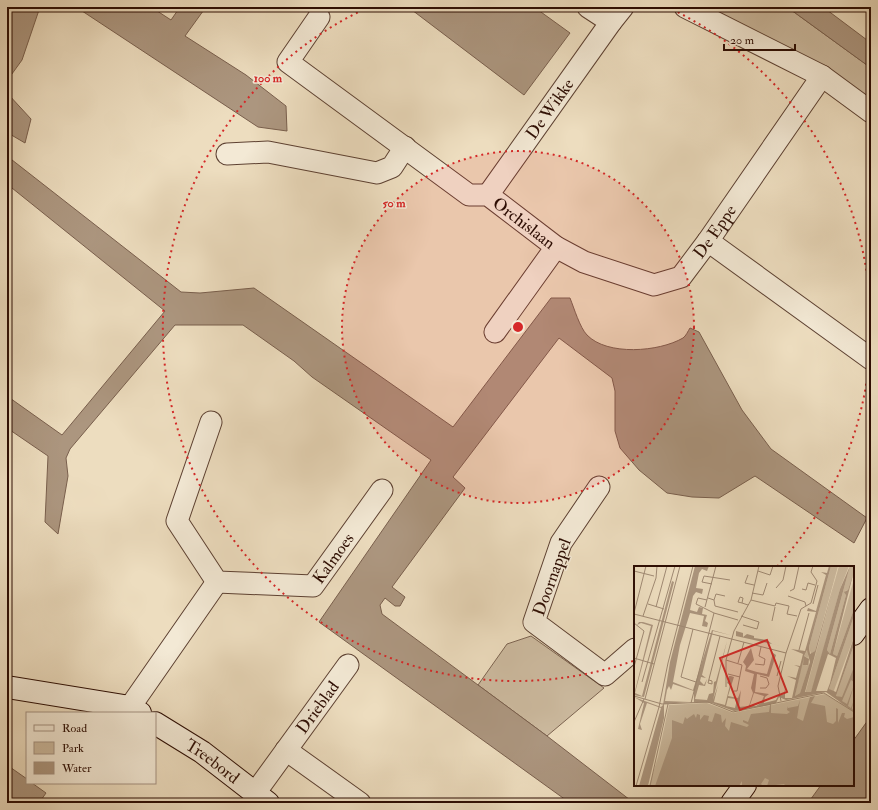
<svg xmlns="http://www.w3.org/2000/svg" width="878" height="810" font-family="'IM FELL Double Pica',serif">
<rect width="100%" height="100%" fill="#edddbf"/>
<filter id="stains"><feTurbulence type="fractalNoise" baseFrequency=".005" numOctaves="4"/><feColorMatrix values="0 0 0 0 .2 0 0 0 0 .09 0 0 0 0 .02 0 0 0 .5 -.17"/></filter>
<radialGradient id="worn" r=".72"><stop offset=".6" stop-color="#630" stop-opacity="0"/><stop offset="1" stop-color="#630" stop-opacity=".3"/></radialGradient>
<path fill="#ccba9f" stroke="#7c6451" d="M697 7H787L871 68V99L834 77Z
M531 636 604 688 547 736 478 685 507 644Z"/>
<path fill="#ac967f" stroke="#795f4d" d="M7 7H40L22 60 9 78 8 94 31 119 25 143 8 133 7 134Z
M76 7H151L171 20 180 7H206L185 36 246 75 286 106 287 131 258 127Z
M408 7H534L570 33 524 95Z
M787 7H823L871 43V68Z
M7 156 181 292 200 293 254 288 453 427 551 298H570C574 308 580 328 587 335 607 356 659 352 683 338 686 336 688 331 690 328L699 332 742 410 771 449 867 518 854 543 755 476 719 498 692 497 667 493 639 470 620 448 615 431V391L612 378 559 338 453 477 465 488 392 587 405 597 400 606H395L385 598 380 605 382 614 547 736 634 803H570L319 622 431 460 312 377 294 361 243 325H175L70 449 66 458 68 476 58 534 45 522 48 456 7 428V396L62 435 165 311 7 184Z
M871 716V803H808L821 785H853V741Z
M7 765 27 779V783H32L46 793 39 803H12L7 799Z"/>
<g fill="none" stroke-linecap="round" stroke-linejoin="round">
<defs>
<g id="street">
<path d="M588 7 611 22 623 7"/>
<path d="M685 7 822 76 871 112"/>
<path id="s1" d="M319 17 288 62 469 195H488L556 247 584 262 654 285 681 277 708 241 822 76"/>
<path d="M227 154 268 152 377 173 392 167 405 147"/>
<path id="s2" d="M488 195 611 22"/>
<path d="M708 241 871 359"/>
<path d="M495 332 556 247"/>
<path id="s3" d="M211 422 177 521 217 582 313 586 382 490"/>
<path d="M599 487 561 543 534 622 605 675 635 649"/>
<path d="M130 707 217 582"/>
<path d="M286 750 360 803"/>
<path id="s4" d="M255 793 348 665"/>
</g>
<g id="secondary">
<path d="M853 634 871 609"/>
<path d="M7 687 130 707 140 713"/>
<path id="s5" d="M155 723 202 752 268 803"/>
<path d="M732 803 745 785"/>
</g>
</defs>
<use href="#street" stroke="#5d4132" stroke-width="23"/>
<use href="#secondary" stroke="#2d0d03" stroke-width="24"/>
<use href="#street" stroke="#f3e9d5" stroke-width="21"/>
<use href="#secondary" stroke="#f3e9d5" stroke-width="22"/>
</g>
<circle cx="518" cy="327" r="176" fill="#d62828" fill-opacity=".12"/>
<g fill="none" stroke="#d62828" stroke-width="2" stroke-dasharray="2 4">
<circle cx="518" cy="327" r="176"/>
<path d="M871 330A353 353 0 0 1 778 565M633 661A353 353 0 0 1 369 7M667 7A353 353 0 0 1 871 324"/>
</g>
<g text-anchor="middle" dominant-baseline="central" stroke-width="3" stroke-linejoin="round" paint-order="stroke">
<g font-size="17" fill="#2d0d03" stroke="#f3e9d5">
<text stroke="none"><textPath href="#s2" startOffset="106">De Wikke</textPath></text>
<text stroke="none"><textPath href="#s1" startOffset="344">Orchislaan</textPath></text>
<text stroke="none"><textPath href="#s1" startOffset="574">De Eppe</textPath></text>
<text stroke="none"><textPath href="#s3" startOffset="308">Kalmoes</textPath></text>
<text transform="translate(552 577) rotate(-70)">Doornappel</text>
<text stroke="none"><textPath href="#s4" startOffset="106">Drieblad</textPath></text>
<text stroke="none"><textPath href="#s5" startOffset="69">Treebord</textPath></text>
</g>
</g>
<g transform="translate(634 566)">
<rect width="220" height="220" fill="#edddbf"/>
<path d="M197 0H204L181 85 177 88 175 81ZM205 0H215L206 23 180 118 177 126 171 128ZM216 0H220V5L214 24 211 25 212 29 196 88 193 84ZM220 13V43L203 90 199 88ZM220 50V71L199 127 195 123ZM220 79V220H15L24 191 35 139 73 137 99 147 191 128 206 137 208 132 202 130ZM174 83 175 100 166 127 161 130 169 91 173 100 174 92 170 90Z" fill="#ccba9f"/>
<path d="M61 0H75L73 5 68 3 65 7 62 22 69 23 68 28 62 26 59 30 56 44 63 46 65 41 69 42 68 48 73 49 71 55 74 57 73 61 68 60 70 50 56 47 46 79 39 116 59 124 78 64 96 69 79 65 68 109 72 112 67 111 66 115 70 119 73 113 71 120 65 119 61 133 73 134 75 128 79 127 80 116 82 115 93 75 79 134 84 119 80 136 91 139 96 119 93 117 95 110H97L100 111 94 130 104 132 107 124 105 141 115 140 119 127 117 122 120 108 111 105 112 100 109 96 117 82 120 94 113 103 123 106 133 108 139 87 142 89 135 111 123 108 121 126 135 128 131 131 130 137 142 134 144 130 150 128 151 123V132H158L162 114 153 110 162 112 165 101 160 99 166 100 169 88 157 83 171 85 182 46 173 45 174 42 182 45 192 9 187 6 193 7 195 0H197L175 81 176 88 181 85 205 0 171 126H177L206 23 216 0 193 84 196 88 212 29 210 26 214 24 220 5 199 88 203 90 220 43V50L195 123 202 126 220 71V79L202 130 208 131 220 101V116L217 114 208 135 213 138 220 119 214 140 217 142 220 134 218 142 220 146 192 126 152 134 145 131 142 137 137 138V147L153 148 156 146 153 144 154 140V142L164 140 166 134 163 152 169 155 176 131 181 130 177 137 191 140 193 156 199 158 202 155V142L204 143V157L208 147H211L210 151 213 153 220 151V220H152L150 218 133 220 135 214 131 212 127 218 129 220H108V215L105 220H21L38 172V154L49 158 51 151 53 153 60 148 62 152 63 148 66 149V154L70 149 75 150 74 155 78 156 81 147 87 149 88 157 92 152 91 160 95 165 97 156 113 161 115 159 109 156V154L114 156 117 148 135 146 136 139 100 145 78 137 60 136V125L39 118 37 124 35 120 33 124 31 135 55 136 30 138V152L14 220H5L27 142 13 137 6 158 8 164 4 163 10 137 0 131 27 141 29 139 36 96ZM173 84 176 96 166 127 161 130 170 91 169 99H174L175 93 170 90ZM194 88 202 92 196 117 193 125H182ZM120 127 130 130 127 137 122 140 116 139ZM94 132 103 133 101 142 92 140ZM38 15 40 16 10 131 0 129 17 60 7 57 3 59 5 56H9L19 59 1 127 8 130ZM102 65 109 67V71L113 68 120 70V72L133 74 138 78 151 81 102 70Z" fill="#ac967f" fill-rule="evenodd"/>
<path fill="none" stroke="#a08a74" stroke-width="1" d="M0 5 20 10M124 5 136 9 139 0M114 9 111 17 120 19M78 18 68 16 70 10 96 14M142 22 149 14 152 0M168 23 172 24 174 17 181 19M156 25 160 23 165 0M118 27 129 29 133 17M154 30 171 36 172 40M74 32 80 34 81 40 104 46M73 34 64 32 62 38 80 47M80 34 82 28 91 30M117 34 141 40 142 37 155 40 153 48 163 50M108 37 109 32 106 31 104 36 108 37 114 39M14 38 30 43M179 38 184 19M22 41 33 0M71 41 82 0M0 47 12 0M0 48 152 87M9 50 22 12 23 0M107 50 125 56 123 63 109 59M138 55 141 41M0 57 10 65 0 101M59 63 47 111 62 116M165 84 175 47M0 92 20 98M92 94 108 99 103 125H100M104 97 110 76M121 98 130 99 131 93 125 90 127 81M94 108 106 111M143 110 147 95M75 114 78 115V118L74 117 86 70M8 116 41 0M92 121V94L100 65 117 34 125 0M126 122H132L135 118 133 112 126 110M0 130 28 138 74 136 99 146 190 127 220 146M11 133 46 0M147 135 144 120 152 87 167 43 177 37 183 15 177 6 179 0M57 137 80 47 104 54M0 156 10 133M2 220 25 141 34 97 59 0M16 220 34 138"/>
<path fill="#d62828" fill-opacity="0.15" stroke="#d62828" stroke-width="2" d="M133 74 153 126 106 144 86 92Z"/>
<rect width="220" height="220" fill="none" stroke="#2d0d03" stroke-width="2"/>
</g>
<circle cx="518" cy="327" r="6" fill="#d62828" stroke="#f3e9d5" stroke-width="2"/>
<g font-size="12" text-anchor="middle" font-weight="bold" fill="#d62828" stroke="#f3e9d5" stroke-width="3" stroke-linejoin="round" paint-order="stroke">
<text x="268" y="82">100 m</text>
<text x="394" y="207">50 m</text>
</g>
<rect width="878" height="810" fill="none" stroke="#edddbf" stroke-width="24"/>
<rect x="8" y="8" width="862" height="794" fill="none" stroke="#2d0d03" stroke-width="2"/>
<rect x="12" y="12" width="854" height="786" fill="none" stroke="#2d0d03"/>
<rect x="26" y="712" width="130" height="72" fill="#f3e9d5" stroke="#a49181"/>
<rect x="34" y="725" width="20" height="6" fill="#f3e9d5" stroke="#a49181"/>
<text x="62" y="732" font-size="12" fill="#2d0d03">Road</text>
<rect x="34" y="742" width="20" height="12" fill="#ccba9f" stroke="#a49181"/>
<text x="62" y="752" font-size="12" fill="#2d0d03">Park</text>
<rect x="34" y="762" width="20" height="12" fill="#ac967f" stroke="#a49181"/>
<text x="62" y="772" font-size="12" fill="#2d0d03">Water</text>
<path d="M724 44v6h71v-6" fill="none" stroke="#2d0d03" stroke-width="2"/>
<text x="730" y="44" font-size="12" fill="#2d0d03" stroke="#f3e9d5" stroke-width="3" paint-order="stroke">20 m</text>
<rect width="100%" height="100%" filter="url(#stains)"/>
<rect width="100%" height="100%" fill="url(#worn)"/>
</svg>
